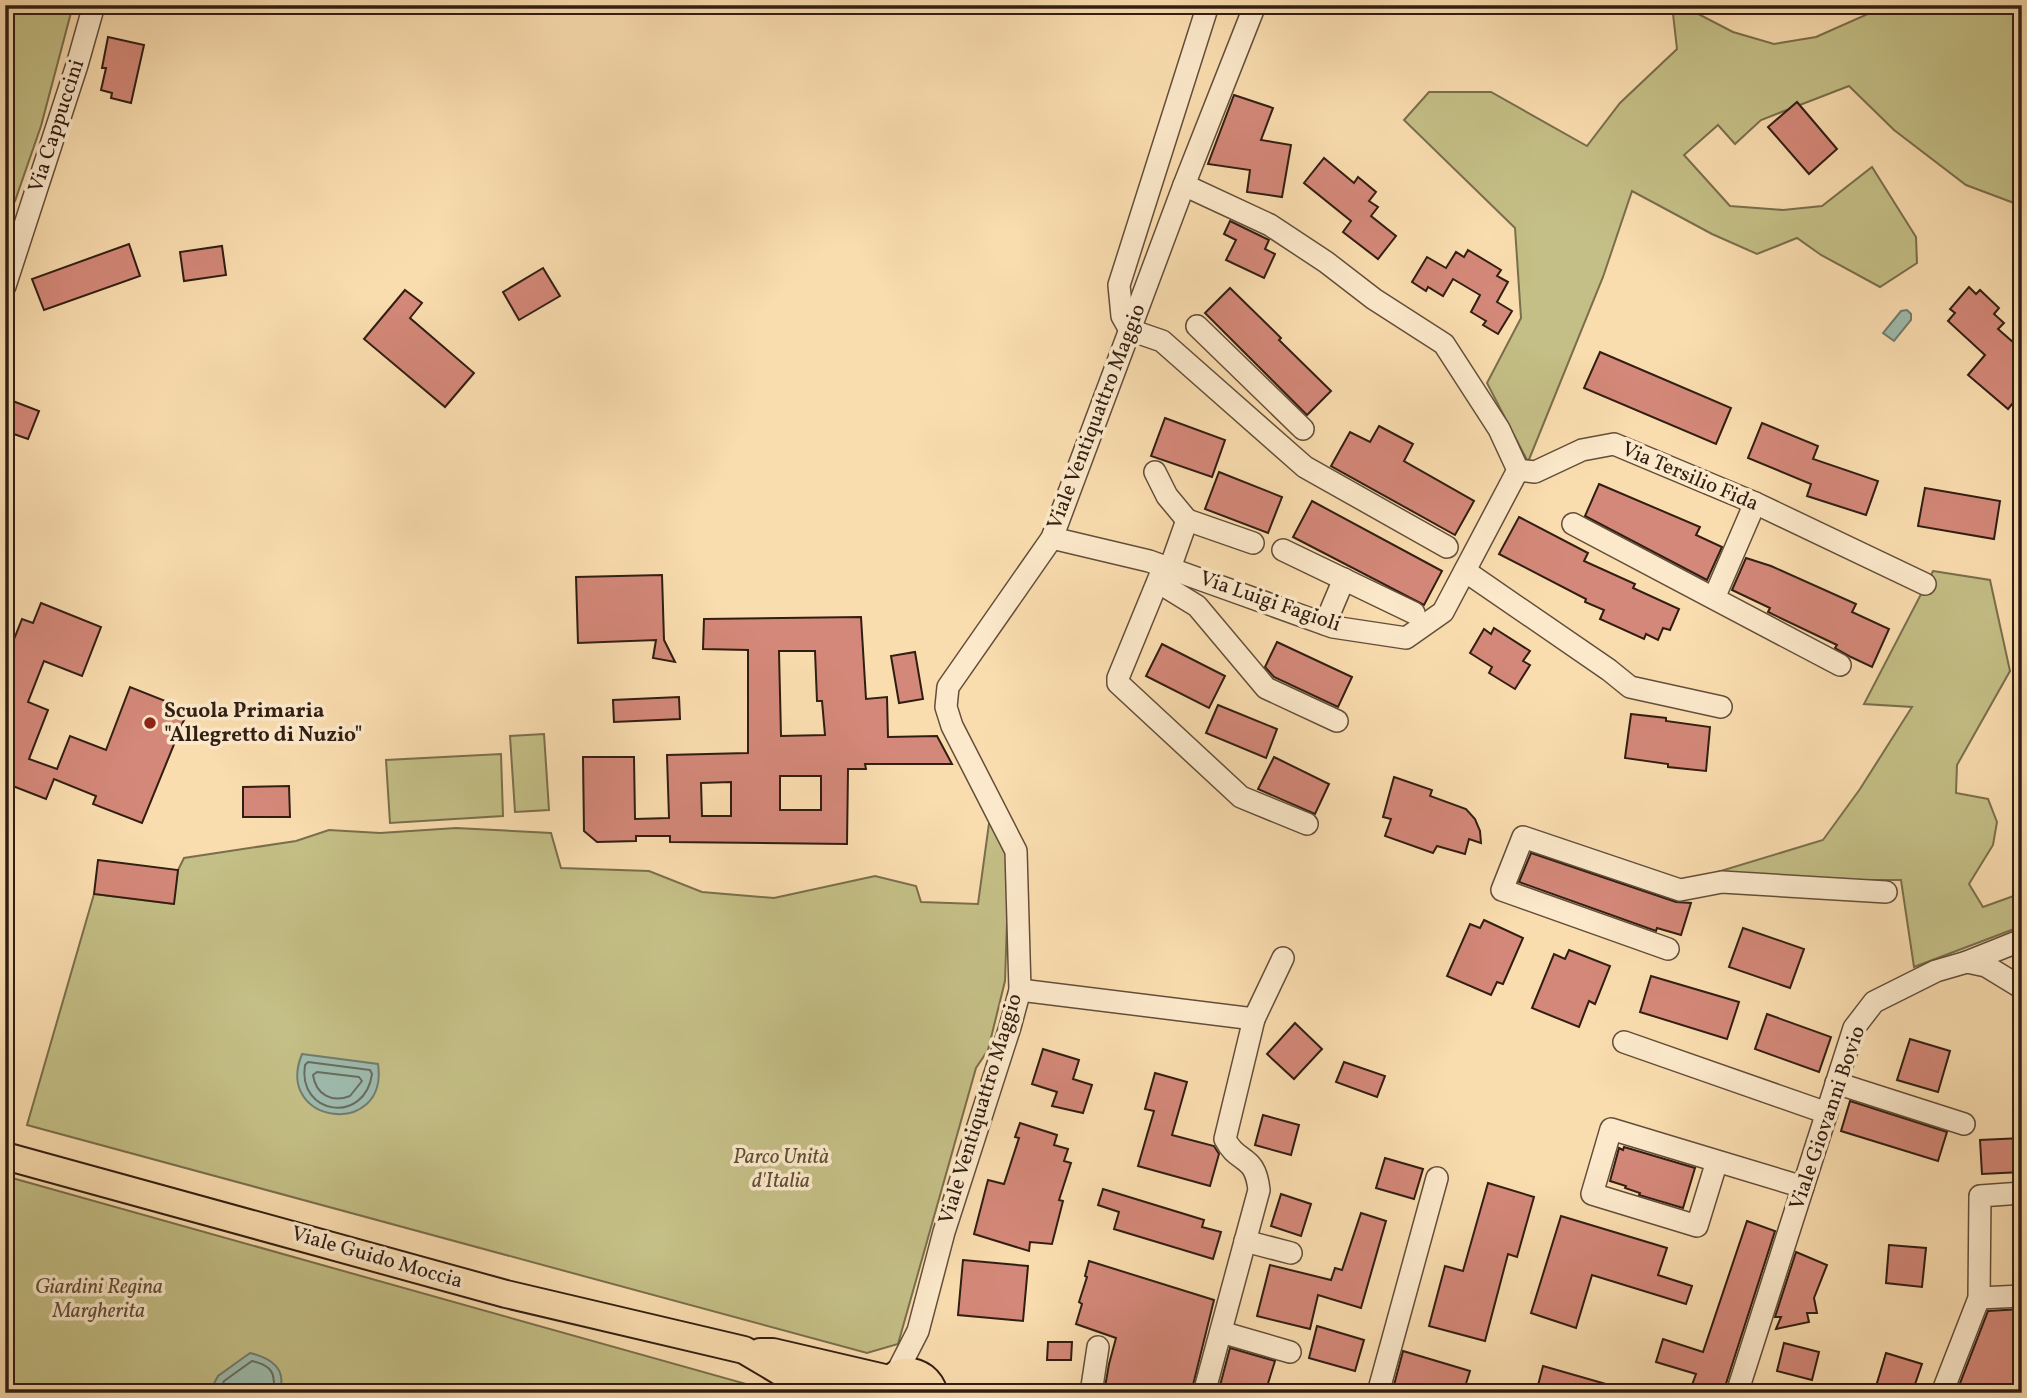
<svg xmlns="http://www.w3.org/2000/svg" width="2027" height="1398" font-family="Vollkorn,serif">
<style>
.green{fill:#c4bf86;stroke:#7a6e4c;stroke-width:2}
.water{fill:#9ebbad;stroke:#727c6f;stroke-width:2}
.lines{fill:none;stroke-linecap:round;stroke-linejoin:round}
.shore{stroke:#686c60;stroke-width:2}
.building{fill:#d48879;stroke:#311e13;stroke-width:2;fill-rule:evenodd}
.minor-casing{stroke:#634e3a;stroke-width:24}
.major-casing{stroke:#311e13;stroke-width:30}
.minor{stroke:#fce9cb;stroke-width:21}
.major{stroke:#faddaf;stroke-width:26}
.poi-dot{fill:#8f2418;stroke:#fce9cb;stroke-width:2.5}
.labels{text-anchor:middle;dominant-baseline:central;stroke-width:7;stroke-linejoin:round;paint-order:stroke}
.street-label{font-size:21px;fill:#311e13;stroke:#fce9cb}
.poi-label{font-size:21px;font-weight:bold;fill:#311e13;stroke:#fce9cb;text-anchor:start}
.park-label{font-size:21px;font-style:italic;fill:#5d4e36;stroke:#fce9cb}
</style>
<rect width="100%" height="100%" fill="#faddaf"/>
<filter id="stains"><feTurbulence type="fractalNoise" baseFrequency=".00286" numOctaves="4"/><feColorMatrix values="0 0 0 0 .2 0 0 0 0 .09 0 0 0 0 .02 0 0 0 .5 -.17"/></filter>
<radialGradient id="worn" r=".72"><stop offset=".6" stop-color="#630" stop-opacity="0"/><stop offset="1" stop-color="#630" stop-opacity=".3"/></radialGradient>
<g class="green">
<polygon points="5,5 73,5 41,126 15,201 5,196"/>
<polygon points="1672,5 1681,5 1733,32 1774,44 1816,37 1888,5 2022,5 2022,206 1966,185 1894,130 1849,86 1761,120 1735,144 1718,125 1684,155 1730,206 1783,210 1822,206 1872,167 1916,237 1917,263 1880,287 1821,255 1797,238 1757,254 1712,234 1632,191 1603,277 1528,462 1487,383 1521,318 1515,228 1404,120 1429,92 1491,92 1587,146 1620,103 1677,49"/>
<polygon points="1933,571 1990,580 2010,671 1957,765 1956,793 1988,799 1997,822 1993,845 1969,884 1983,907 2022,893 2022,926 1914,967 1901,880 1691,880 1823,840 1860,789 1912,707 1864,704"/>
<polygon points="544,734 549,810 515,812 510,736"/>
<polygon points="501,754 503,816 390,823 386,760"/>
<polygon points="990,816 1009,863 1005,981 988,1050 976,1068 898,1344 867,1353 27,1125 94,894 173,904 178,870 184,858 296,841 329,830 380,833 456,828 551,833 561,868 649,871 702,892 774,898 875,876 916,886 921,902 978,904"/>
<polygon points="5,1176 778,1393 5,1393"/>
</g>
<g class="water">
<polygon points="1907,310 1911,314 1911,320 1894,341 1883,333 1901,311"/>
<path d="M 302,1054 L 378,1064 C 389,1139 273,1125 302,1054 Z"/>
<path d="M 250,1353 C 271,1358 288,1369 279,1393 L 213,1393 L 211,1389 L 218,1376 Z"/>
</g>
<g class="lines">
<g class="shore">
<path d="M 308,1062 L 370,1070 L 372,1074 C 365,1125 297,1115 305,1065 Z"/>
<path d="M 317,1072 L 359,1077 L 362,1081 L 350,1096 C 332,1103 316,1095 313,1075 Z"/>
<path d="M 219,1393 L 224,1381 L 252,1361 C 273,1366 275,1373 274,1393"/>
</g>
</g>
<g class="building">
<polygon points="108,37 144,45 131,103 111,98 112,93 101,90 106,68 102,68"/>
<polygon points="1234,95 1273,108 1261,140 1291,145 1282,197 1247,192 1250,170 1208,164"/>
<polygon points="1797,102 1837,149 1809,174 1768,127"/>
<polygon points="1324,158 1354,183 1358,177 1376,192 1369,201 1378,207 1371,216 1396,236 1378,259 1343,232 1351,221 1304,183"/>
<polygon points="1230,221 1269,240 1265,249 1275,254 1264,278 1226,260 1236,240 1224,234"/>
<polygon points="129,244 140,276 44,310 32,279"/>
<polygon points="222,246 226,275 184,281 180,252"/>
<polygon points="1468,250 1501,270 1497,276 1508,282 1497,302 1512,311 1498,334 1483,325 1486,321 1471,312 1480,295 1453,279 1443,296 1428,287 1426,291 1412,282 1427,257 1446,268 1456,252 1464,257"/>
<polygon points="543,268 560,296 519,320 503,292"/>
<polygon points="1969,287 1976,294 1980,290 1999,308 1994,314 2004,323 1998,329 2022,350 2022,392 2008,409 1968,375 1985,355 1948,321 1955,313 1950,309"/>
<polygon points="1230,288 1281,338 1279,340 1331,391 1307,415 1205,313"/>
<polygon points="405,290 422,303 410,318 474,373 445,407 364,339"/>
<polygon points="1600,352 1731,408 1716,444 1584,388"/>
<polygon points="5,398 39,411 28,439 5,431"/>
<polygon points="1165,418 1225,440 1212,477 1151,456"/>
<polygon points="1762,423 1818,446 1813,459 1878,481 1866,515 1807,496 1811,484 1748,458"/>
<polygon points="1379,426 1413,444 1404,461 1474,501 1455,535 1331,466 1350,432 1370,442"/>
<polygon points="1219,472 1282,497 1268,533 1205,509"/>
<polygon points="1599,484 1700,527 1696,535 1722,547 1707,580 1585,516"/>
<polygon points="1925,488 2000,501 1994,539 1918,526"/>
<polygon points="1312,501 1442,571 1424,605 1293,537"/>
<polygon points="1519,517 1588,553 1584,561 1635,584 1633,588 1679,609 1670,630 1663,628 1658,640 1646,634 1644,639 1600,619 1604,610 1585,602 1586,599 1499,554"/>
<polygon points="1746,558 1771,566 1856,604 1852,612 1889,629 1872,667 1851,657 1835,648 1837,645 1768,612 1770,608 1732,590"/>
<polygon points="662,575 664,640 675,662 653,658 656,640 578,643 576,577"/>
<polygon points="41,603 101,627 82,676 44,661 28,702 48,710 29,759 57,769 70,736 106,750 130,687 188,710 142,823 93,804 96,796 54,779 46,799 5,783 5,662 22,619 33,623"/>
<path d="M 861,617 L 866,699 L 887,697 L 888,737 L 937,736 L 952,764 L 865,764 L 866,769 L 848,769 L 847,844 L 670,842 L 670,836 L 636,836 L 636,841 L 597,842 L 584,831 L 583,757 L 634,757 L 635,819 L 669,818 L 667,755 L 748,753 L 748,650 L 703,649 L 704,619 ZM 779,651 L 815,651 L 817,701 L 822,701 L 825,735 L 781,736 ZM 780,776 L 821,776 L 821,810 L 780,810 ZM 731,782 L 731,816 L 702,816 L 701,783 Z"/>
<polygon points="1494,628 1530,651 1523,661 1530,665 1515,689 1489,673 1492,667 1470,653 1484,629 1491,634"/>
<polygon points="1277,642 1352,677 1338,707 1274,677 1265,667"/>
<polygon points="1162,644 1225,676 1209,708 1146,676"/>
<polygon points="915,652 923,699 899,703 891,656"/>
<polygon points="679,697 680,719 614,722 613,700"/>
<polygon points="1218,705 1277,729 1266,758 1206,733"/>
<polygon points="1631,714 1666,718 1666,721 1710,727 1706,771 1668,767 1668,764 1625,758"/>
<polygon points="1274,757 1329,784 1315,814 1258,789"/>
<polygon points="1394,777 1432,790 1430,796 1466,809 1475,819 1480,831 1481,843 1469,839 1465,854 1437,846 1433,853 1385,836 1391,819 1383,817"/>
<polygon points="289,786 290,817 243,817 243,787"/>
<polygon points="1531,853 1676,902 1691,903 1681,935 1657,928 1656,931 1519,882"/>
<polygon points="98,860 178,870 174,904 94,894"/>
<polygon points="1484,920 1523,938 1503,984 1497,982 1491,995 1447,976 1470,924 1480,928"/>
<polygon points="1743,928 1804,949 1790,988 1729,967"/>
<polygon points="1569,950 1610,966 1595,1004 1589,1001 1579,1027 1532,1008 1554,954 1565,959"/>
<polygon points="1651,976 1739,1002 1727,1039 1640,1012"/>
<polygon points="1767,1014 1831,1037 1819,1072 1755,1049"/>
<polygon points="1295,1023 1322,1049 1294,1079 1267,1054"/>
<polygon points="1910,1039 1950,1051 1938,1092 1897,1080"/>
<polygon points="1043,1049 1079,1060 1073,1079 1092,1085 1083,1113 1052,1106 1057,1092 1032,1084"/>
<polygon points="1344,1062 1385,1076 1377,1097 1336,1082"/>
<polygon points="1155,1073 1187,1082 1172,1135 1214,1146 1219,1154 1210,1186 1138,1166 1154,1111 1145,1109"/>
<polygon points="1850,1101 1947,1132 1938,1161 1841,1131"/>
<polygon points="1263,1115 1299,1125 1291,1155 1255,1145"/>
<polygon points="1020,1123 1057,1135 1054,1145 1068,1149 1064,1161 1071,1163 1059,1200 1063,1201 1052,1244 1030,1242 1029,1251 974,1234 988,1180 1004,1184 1019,1138 1015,1137"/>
<polygon points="2022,1138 2022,1172 1982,1174 1980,1140"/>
<polygon points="1624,1147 1695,1168 1683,1208 1639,1195 1640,1193 1625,1188 1626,1186 1610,1181 1619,1148 1623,1150"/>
<polygon points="1385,1158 1423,1169 1414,1199 1376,1188"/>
<polygon points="1488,1183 1534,1197 1517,1257 1508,1254 1485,1341 1429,1326 1445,1266 1463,1271"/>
<polygon points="1103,1189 1204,1220 1202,1227 1221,1232 1213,1259 1114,1229 1119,1212 1098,1205"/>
<polygon points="1281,1194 1311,1204 1301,1236 1271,1226"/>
<polygon points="1361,1213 1386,1221 1361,1308 1318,1295 1310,1329 1257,1316 1270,1265 1331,1280 1335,1268 1342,1270"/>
<polygon points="1561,1216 1667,1248 1658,1275 1692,1286 1686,1304 1592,1275 1576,1328 1531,1313"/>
<polygon points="1747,1221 1775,1231 1723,1393 1689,1393 1696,1374 1656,1362 1663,1339 1703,1352"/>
<polygon points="1889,1245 1926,1248 1922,1287 1886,1283"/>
<polygon points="1796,1252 1827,1265 1814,1298 1817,1313 1807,1313 1809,1322 1776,1329 1781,1317 1775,1317"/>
<polygon points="963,1260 1028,1266 1023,1321 958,1315"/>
<polygon points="1089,1261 1214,1300 1191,1393 1104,1393 1109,1364 1116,1338 1076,1324 1082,1304 1079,1302 1087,1277 1085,1276"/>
<polygon points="2022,1309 2022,1393 1979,1393 1959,1386 1988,1311"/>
<polygon points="1317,1326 1364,1340 1355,1371 1309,1358"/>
<polygon points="1048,1342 1072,1342 1071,1360 1047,1360"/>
<polygon points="1784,1343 1819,1352 1812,1380 1777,1371"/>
<polygon points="1230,1348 1275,1361 1265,1393 1218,1393"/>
<polygon points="1403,1351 1470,1371 1463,1393 1416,1393 1394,1385"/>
<polygon points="1886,1353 1922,1364 1912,1393 1874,1393"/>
<polygon points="1543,1366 1620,1388 1620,1393 1536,1393"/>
</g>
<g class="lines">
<defs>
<g id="minor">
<polyline points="1208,5 1119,285 1122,316 1130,330 1162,341 1305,467 1447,547"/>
<polyline points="1184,185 1270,225 1326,262 1374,299 1444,344 1499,429 1518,470"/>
<polyline points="5,286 77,65 94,5"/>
<polyline points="1197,326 1303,429"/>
<polyline points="1518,470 1535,472 1582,450 1614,444 1755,503 1925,584"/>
<polyline points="1155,472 1167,496 1187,520"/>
<polyline points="1573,524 1840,665"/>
<polyline points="1052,538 1149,561 1333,627 1406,638 1443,612 1518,470"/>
<polyline points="1283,550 1414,613"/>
<polyline points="1164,566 1118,678 1118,683 1241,797 1307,824"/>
<polyline points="1170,568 1187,520 1253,543"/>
<polyline points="1465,571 1609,670 1630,687 1721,707"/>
<polyline points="1158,582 1197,606 1266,688 1337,721"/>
<polyline points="1714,598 1755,503"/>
<polyline points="1325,624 1344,579"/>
<polyline points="1668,949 1502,890 1523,837 1680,890 1722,882 1886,892"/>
<polyline points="1967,962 2022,940"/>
<polyline points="1020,990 1254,1019"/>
<polyline points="1624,1042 1827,1113"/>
<polyline points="1836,1083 1964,1124"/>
<path d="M 1717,1161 L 1697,1226 L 1592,1194 L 1611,1129 C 1675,1148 1739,1168 1803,1187"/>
<polyline points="1245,1241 1291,1253"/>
<polyline points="1979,1298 2022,1296"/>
<polyline points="1221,1332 1290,1352"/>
<polyline points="896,1374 918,1331 944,1232 1010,1027 1020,990 1016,851 952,726 946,707 948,687 1052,538 1184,185 1255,5"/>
<polyline points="1091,1393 1098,1347"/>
<path d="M 1204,1393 L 1259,1190 C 1255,1153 1238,1165 1225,1139 L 1254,1019 L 1283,958"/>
<polyline points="1378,1393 1437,1178"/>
<polyline points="1737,1393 1854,1028 1874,1002 1936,971 1967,962 1986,966 2022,988"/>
<polyline points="1942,1393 1979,1298 1980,1196 2022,1193"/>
</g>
<g id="major">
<polyline points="5,1156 506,1294 744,1350 781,1372 854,1393"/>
<polyline points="760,1352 773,1352 889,1379"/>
<path d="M 883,1393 C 890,1364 926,1365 934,1393"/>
</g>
</defs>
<use href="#minor" class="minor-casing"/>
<use href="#major" class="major-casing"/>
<use href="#minor" class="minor"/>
<use href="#major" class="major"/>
</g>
<circle class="poi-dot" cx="150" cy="723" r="7"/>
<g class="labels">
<g class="street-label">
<text transform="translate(57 126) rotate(-72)">Via Cappuccini</text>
<text transform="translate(1097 417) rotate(-69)">Viale Ventiquattro Maggio</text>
<text transform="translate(1690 477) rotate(23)">Via Tersilio Fida</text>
<text transform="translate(1270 602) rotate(19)">Via Luigi Fagioli</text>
<text transform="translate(981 1109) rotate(-73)">Viale Ventiquattro Maggio</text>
<text transform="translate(1828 1118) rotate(-71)">Viale Giovanni Bovio</text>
<text transform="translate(377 1258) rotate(16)">Viale Guido Moccia</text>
</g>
<g class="poi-label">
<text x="164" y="711">Scuola Primaria<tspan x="164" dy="24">"Allegretto di Nuzio"</tspan></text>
</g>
<g class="park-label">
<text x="781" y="1157">Parco Unità<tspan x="781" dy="24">d'Italia</tspan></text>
<text x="99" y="1287">Giardini Regina<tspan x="99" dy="24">Margherita</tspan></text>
</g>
</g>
<rect width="2027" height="1398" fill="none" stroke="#faddaf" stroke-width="28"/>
<rect x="7" y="7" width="2013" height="1384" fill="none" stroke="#311e13" stroke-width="3.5"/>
<rect x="14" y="14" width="1999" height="1370" fill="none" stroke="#311e13" stroke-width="2"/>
<rect width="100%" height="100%" filter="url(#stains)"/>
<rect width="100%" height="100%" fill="url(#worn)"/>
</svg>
